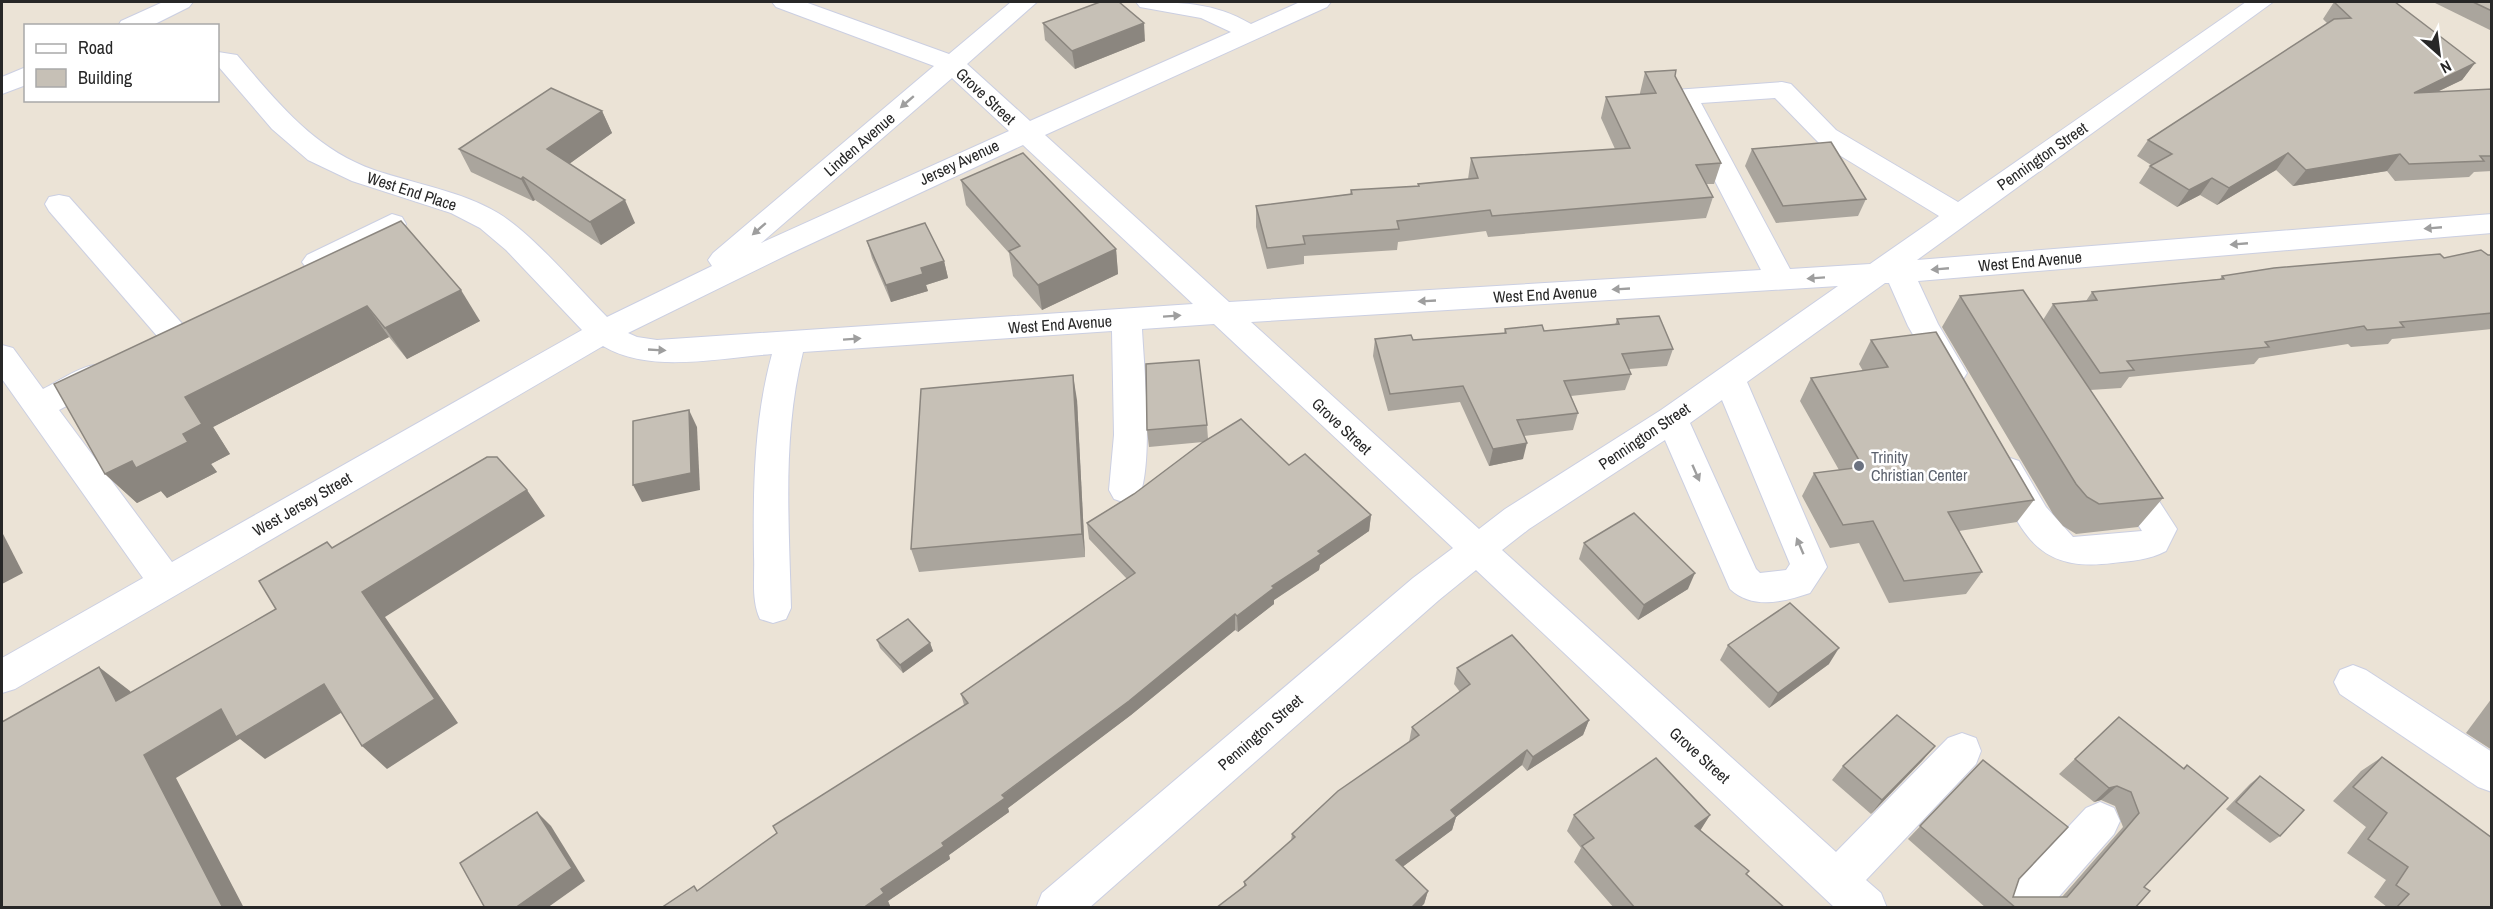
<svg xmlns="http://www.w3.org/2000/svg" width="2493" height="909" font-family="'Archivo Narrow',sans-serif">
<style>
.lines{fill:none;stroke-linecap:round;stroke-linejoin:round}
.minor-casing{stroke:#cbcfe2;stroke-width:2}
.minor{fill:#fff;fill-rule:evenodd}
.wall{fill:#aaa59d}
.shaded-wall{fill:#8b867f}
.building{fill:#c6c0b6;stroke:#8b867f;stroke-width:1.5}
.oneway{fill:#9e9e9e}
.worship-dot{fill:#6b7280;stroke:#fff;stroke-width:2}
.labels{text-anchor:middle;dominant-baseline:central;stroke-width:5;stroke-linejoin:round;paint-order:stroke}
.street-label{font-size:16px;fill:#272727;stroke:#fff}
.worship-label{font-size:16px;fill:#5b616d;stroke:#fff;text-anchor:start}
</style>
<rect width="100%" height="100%" fill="#ebe3d6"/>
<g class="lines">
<defs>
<g id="minor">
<polygon points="163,2 193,2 189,7 151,26 118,26 121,21"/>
<path d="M 772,2 L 805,2 L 949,54 L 1011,2 L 1037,2 L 967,64 L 1030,121 L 1231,32 L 1201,18 L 1140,7 L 1136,2 C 1178,2 1214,2 1251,24 L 1300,2 L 1331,2 L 1327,7 L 1045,135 L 1229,302 L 1761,270 L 1671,96 L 1675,90 L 1782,82 L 1791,84 L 1836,130 L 1958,202 L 2246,2 L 2273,2 L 1917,260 L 2492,214 L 2492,233 L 1918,281 L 1938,324 L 1967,373 L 1962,381 L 1951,385 L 1940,381 L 1908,326 L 1889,283 L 1885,283 L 1747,382 L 1827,567 L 1810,593 C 1783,602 1753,610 1730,589 L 1665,440 L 1529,529 L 1502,550 L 1836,852 L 1948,738 L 1962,733 L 1976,738 L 1981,751 L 1976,764 L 1866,880 L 1881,893 L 1887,908 L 1835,908 L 1476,570 L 1439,600 L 1089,908 L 1036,908 L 1042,893 L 1413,578 L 1453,548 L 1214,324 L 1142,329 C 1144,367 1154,469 1138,499 L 1126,503 L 1114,499 L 1109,490 L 1114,435 L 1112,331 L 803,352 C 782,436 789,522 791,608 L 786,619 L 773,623 L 760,619 C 751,600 755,576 754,556 C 753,488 754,420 772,354 C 719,358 649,374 603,346 L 15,689 L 2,693 L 2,658 L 143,578 L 2,379 L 2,345 L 13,348 L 43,389 C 64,379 88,359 111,366 L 116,374 L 111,382 L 59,410 L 172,562 L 582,330 L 506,250 L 480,228 L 451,213 L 352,181 L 308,160 L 272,129 L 218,66 L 218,52 L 237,55 C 277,102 314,149 374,170 C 415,184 461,191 498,213 C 533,234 577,287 607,317 L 712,266 L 708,260 L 713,253 L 934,66 L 776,7 ZM 952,78 L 1009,131 L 761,243 ZM 1775,98 L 1818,142 L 1939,216 L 1870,264 L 1790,269 L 1701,103 ZM 1023,145 L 1193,304 L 657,340 L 637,337 L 628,333 L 791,253 ZM 1838,286 L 1661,410 L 1505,509 L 1479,529 L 1251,322 ZM 1722,400 L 1790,564 L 1786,570 L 1760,573 L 1756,569 L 1690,423 Z"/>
<polygon points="26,67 26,85 2,94 2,77"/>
<polygon points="59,195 69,197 186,328 190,336 186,344 175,347 164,344 49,211 45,204 49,197"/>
<polygon points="392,214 402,217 406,224 402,231 327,269 317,272 307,269 302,262 307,255"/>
<path d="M 2007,457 L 2019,461 L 2046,507 L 2073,537 L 2142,531 L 2108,476 L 2113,467 L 2125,463 L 2137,467 L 2177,529 L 2166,551 C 2149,560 2131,561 2113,563 C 2033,573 2023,531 1990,470 L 1995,461 Z"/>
<polygon points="2353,665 2366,670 2492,752 2492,792 2478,787 2340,694 2334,682 2340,670"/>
<polygon points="2100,802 2114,808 2120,821 2114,834 2049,908 2000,908 2006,893 2086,808"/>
</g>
</defs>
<use href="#minor" class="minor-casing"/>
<use href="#minor" class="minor"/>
</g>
<g class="wall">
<polygon points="2334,2 2475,63 2462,80 2437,92 2492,89 2492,171 2474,172 2469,177 2395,181 2387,171 2293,186 2276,170 2217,205 2200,195 2177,207 2139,183 2150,166 2151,165 2137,156 2148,140 2328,24 2323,19"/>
<polygon points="2433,2 2492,2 2492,31"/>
<polygon points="1043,23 1145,41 1075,69 1045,40"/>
<polygon points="1645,72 1675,76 1721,163 1714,184 1707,184 1713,197 1706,218 1488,237 1486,231 1398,242 1397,250 1304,256 1304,264 1267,269 1256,227 1256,206 1350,194 1351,190 1418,186 1418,184 1468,179 1471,158 1615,149 1601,118 1606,97 1640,94 1640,93"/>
<polygon points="602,111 612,133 569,164 635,223 601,245 535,200 533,201 471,172 459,149"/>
<polygon points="1752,149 1866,199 1858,216 1776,223 1745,166"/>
<polygon points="961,180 1116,249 1118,274 1042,310 1013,276 1009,253 966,205"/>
<polygon points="401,221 480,321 407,359 389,337 213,427 230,454 211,464 217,472 167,498 161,491 137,503 105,474"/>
<polygon points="867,241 944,261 948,278 926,285 928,291 891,302 872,258"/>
<polygon points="2492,255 2492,329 2392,339 2388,344 2351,347 2348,344 2259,358 2254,364 2129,377 2121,388 2090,390 2163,498 2138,527 2076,534 2063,526 2053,514 1942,327 1960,296 2043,320 2053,304 2086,301 2092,292 2220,279 2222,276 2444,258"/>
<polygon points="1617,319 1673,349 1667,366 1629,369 1631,374 1625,390 1571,396 1578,413 1573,430 1524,436 1523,459 1489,466 1460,402 1388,411 1373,356 1375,339 1413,340 1504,333 1505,329 1544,331 1615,325"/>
<polygon points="1871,340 2034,500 2017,522 1959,531 1982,572 1966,594 1889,603 1859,543 1830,548 1802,496 1814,473 1839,470 1800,401 1811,378 1863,371 1859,364"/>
<polygon points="1077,400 1085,557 919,572 911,549"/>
<polygon points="1207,425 1208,439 1289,465 1371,515 1369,531 1320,565 1319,570 1274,600 1274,604 1238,632 1235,630 1131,715 1008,808 1009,812 949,855 950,859 888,901 890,906 698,890 964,705 961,694 1127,579 1089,539 1087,523 1134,494 1203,442 1149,447 1147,430"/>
<polygon points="1584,543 1688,589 1638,620 1579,559"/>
<polygon points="877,640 930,643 933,651 903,673 880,648"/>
<polygon points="1728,645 1829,664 1769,708 1720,660"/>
<polygon points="1457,668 1589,720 1583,735 1527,771 1522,765 1456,817 1452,830 1402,867 1428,891 1424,904 1244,887 1244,882 1291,841 1292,834 1409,742 1412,727 1460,692 1454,684"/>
<polygon points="2492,698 2492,750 2466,733"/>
<polygon points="2119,717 2183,768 2187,765 2144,887 2135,908 1986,908 1908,839 1983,760 2019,879 2013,897 2062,897 2123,827 2115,806 2101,800 2094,802 2059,774"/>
<polygon points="1935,746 1922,761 1871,814 1832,780 1843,766"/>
<polygon points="2382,757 2492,908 2386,908 2387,907 2374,897 2386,880 2347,853 2366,827 2333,801 2361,771"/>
<polygon points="2260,776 2280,836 2270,843 2226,809 2250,784"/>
<polygon points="1574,815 1710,815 1700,830 1747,874 1785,908 1614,908 1574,862 1581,848 1567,831"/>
</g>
<g class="shaded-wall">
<polygon points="1144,23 1145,41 1075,69 1072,51"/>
<polygon points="2475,63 2462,80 2401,109 2414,93"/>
<polygon points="602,111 612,133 558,172 547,149"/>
<polygon points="2288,153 2276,170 2217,205 2229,188"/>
<polygon points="2400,154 2387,171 2293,186 2306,170"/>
<polygon points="523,177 535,200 533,201 521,179"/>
<polygon points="2212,178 2200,195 2177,207 2189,190"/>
<polygon points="625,200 635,223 601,245 590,222"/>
<polygon points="1116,249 1118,274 1042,310 1038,285"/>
<polygon points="944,261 948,278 926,285 928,291 891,302 886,285 921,268"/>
<polygon points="461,290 480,321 407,359 385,328"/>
<polygon points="367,306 389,337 213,427 230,454 211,464 217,472 167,498 161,491 137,503 105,474 183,434 185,397"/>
<polygon points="1073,375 1077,400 1085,557 1082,534"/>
<polygon points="689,410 697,427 700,490 642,502 633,485"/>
<polygon points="1527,443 1523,459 1489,466 1493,449"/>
<polygon points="527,490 545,516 385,617 458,723 387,769 362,746 362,592"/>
<polygon points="1371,515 1369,531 1320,565 1319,570 1274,600 1274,604 1238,632 1237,616 1272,586 1318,551"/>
<polygon points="2,532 23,573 2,584"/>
<polygon points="1695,573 1688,589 1638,620 1644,605"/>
<polygon points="1235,614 1235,630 1131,715 1008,808 1009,812 949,855 950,859 888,901 890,906 888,908 863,908 881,889 942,843"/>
<polygon points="930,643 933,651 903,673 900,665"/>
<polygon points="1839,648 1829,664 1769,708 1778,693"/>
<polygon points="99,667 130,691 148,724 116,701"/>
<polygon points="324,684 349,708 265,759 240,739 176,778 244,908 223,908 144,755 221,709"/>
<polygon points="1589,720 1583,735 1527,771 1533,757"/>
<polygon points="1935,746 1922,761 1871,814 1882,800"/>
<polygon points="1527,750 1522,765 1456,817 1452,830 1393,874 1396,860 1451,810"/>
<polygon points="2117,786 2101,800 2094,802 2109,788"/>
<polygon points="537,812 551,826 585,881 547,908 515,908"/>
<polygon points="1710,815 1700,831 1695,826"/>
<polygon points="1428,891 1424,904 1420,908 1411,908"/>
</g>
<g class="building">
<polygon points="1100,2 1119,2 1144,23 1072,51 1043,23"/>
<polygon points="2334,2 2395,2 2475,63 2414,93 2492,89 2492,156 2480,156 2484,161 2409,164 2400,154 2306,170 2288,153 2229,188 2212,178 2189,190 2150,166 2172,154 2148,140 2334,19 2351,18"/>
<polygon points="2473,2 2492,2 2492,11"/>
<polygon points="1676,70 1675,76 1721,163 1696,165 1713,197 1492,216 1490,210 1397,221 1399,229 1303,236 1305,244 1267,248 1256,206 1352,194 1351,190 1419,186 1418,184 1478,178 1471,158 1630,148 1606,97 1656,93 1645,72"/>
<polygon points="551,88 602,111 547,149 625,200 590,222 523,177 521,179 459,149"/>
<polygon points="1831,142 1866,199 1783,206 1752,149"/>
<polygon points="1023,153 1116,249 1038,285 1009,251 1020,246 961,180"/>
<polygon points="401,221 461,290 385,328 367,306 185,397 202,424 183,434 188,442 136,468 132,461 105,474 54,384"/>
<polygon points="925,223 944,261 921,268 923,274 886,285 867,241"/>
<polygon points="2481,250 2488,255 2492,255 2492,313 2400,322 2404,327 2367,330 2364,326 2265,342 2269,347 2127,361 2134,370 2100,373 2053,304 2097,300 2092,292 2224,279 2222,276 2274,268 2440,254 2444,258"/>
<polygon points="2023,290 2163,498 2099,504 2087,497 2076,484 1960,296"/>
<polygon points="1659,316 1673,349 1622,354 1631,374 1564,381 1578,413 1517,420 1527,443 1493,449 1463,386 1390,394 1375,339 1411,335 1413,340 1506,333 1505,329 1542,325 1544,331 1619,324 1617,319"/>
<polygon points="1936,332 2034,500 1948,512 1982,572 1904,581 1873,521 1843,525 1814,473 1863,467 1811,378 1888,367 1871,340"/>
<polygon points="1199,360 1207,425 1147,430 1146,364"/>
<polygon points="1073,375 1082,534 911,549 921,389"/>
<polygon points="689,410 691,473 633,485 633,421"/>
<polygon points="1241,419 1289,465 1305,454 1371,515 1318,551 1321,554 1272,586 1274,588 1237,616 1235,614 1129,701 1002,795 1005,798 942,843 944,846 881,889 884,893 863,908 661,908 694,886 697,891 777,833 773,826 968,703 961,694 1135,573 1087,523 1134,494 1203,442"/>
<polygon points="487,457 497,457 527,490 362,592 435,699 362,746 324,684 236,737 221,709 144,755 223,908 2,908 2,722 99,667 116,701 276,609 259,581 327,542 332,548"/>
<polygon points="1634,513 1695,573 1644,605 1584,543"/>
<polygon points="1790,603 1839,648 1778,693 1728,645"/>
<polygon points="908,619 930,643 900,665 877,640"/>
<polygon points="1512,635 1589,720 1533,757 1527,750 1451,810 1456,816 1396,860 1428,891 1411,908 1216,908 1246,885 1244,882 1295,837 1292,834 1338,791 1419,735 1412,727 1470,684 1457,668"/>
<polygon points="1897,715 1935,746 1882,800 1843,766"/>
<polygon points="2119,717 2184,769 2187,765 2228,798 2144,887 2150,891 2135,908 2016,908 1920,826 1983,760 2068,827 2019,879 2013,897 2067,897 2139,813 2131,792 2117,786 2109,788 2075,759"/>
<polygon points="2382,757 2492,838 2492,908 2396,908 2409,894 2396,885 2408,867 2368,839 2387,813 2353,787"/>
<polygon points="1656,758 1710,815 1695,826 1749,871 1746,874 1785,908 1635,908 1582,846 1594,838 1574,815"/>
<polygon points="2260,776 2304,810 2280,836 2236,802"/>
<polygon points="537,812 572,868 515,908 485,908 460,863"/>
</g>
<defs><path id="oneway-solid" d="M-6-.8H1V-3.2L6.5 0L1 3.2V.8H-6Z" transform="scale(1.5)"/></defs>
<g class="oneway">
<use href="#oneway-solid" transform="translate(907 102) rotate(139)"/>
<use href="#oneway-solid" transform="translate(2433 228) rotate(175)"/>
<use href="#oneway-solid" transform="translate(759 229) rotate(139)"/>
<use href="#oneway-solid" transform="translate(2239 244) rotate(175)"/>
<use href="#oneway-solid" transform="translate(1940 269) rotate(175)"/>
<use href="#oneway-solid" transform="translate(1816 278) rotate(176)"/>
<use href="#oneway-solid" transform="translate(1621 289) rotate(177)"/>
<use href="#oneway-solid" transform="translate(1427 301) rotate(177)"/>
<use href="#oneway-solid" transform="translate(1172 316) rotate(-4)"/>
<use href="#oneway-solid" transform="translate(852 339) rotate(-4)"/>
<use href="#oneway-solid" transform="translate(657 350) rotate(3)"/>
<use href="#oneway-solid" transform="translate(1696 473) rotate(66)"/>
<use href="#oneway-solid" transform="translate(1800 546) rotate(-113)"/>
</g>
<circle class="worship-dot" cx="1859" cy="466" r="6"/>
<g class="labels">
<g class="street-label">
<text transform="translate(986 96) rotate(43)">Grove Street</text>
<text transform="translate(859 144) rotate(-41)">Linden Avenue</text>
<text transform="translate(2042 156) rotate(-35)">Pennington Street</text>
<text transform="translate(959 162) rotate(-25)">Jersey Avenue</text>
<text transform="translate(412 191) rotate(18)">West End Place</text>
<text transform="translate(2030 261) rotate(-5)">West End Avenue</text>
<text transform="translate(1545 294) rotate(-3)">West End Avenue</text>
<text transform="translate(1060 324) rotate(-4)">West End Avenue</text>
<text transform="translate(1342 426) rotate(43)">Grove Street</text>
<text transform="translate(1644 436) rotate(-34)">Pennington Street</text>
<text transform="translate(302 504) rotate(-30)">West Jersey Street</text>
<text transform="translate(1260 732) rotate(-41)">Pennington Street</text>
<text transform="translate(1700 755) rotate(42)">Grove Street</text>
</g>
<g class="worship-label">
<text x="1871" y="457">Trinity<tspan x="1871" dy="18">Christian Center</tspan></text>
</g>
</g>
<rect width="2493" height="909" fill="none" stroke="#272727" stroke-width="6"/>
<rect x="24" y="24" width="195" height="78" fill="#ffffff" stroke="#a9a9a9" stroke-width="1.5"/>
<rect x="36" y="44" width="30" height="9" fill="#ffffff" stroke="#a9a9a9" stroke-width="1.5"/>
<text x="78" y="54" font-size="18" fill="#272727">Road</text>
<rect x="36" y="69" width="30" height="18" fill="#c6c0b6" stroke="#a9a9a9" stroke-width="1.5"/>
<text x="78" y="84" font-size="18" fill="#272727">Building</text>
<g transform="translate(2439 54) rotate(152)" stroke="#ffffff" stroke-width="4.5" paint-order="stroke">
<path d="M0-4.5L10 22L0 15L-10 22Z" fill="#272727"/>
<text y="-9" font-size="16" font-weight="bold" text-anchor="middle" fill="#272727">N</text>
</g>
</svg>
